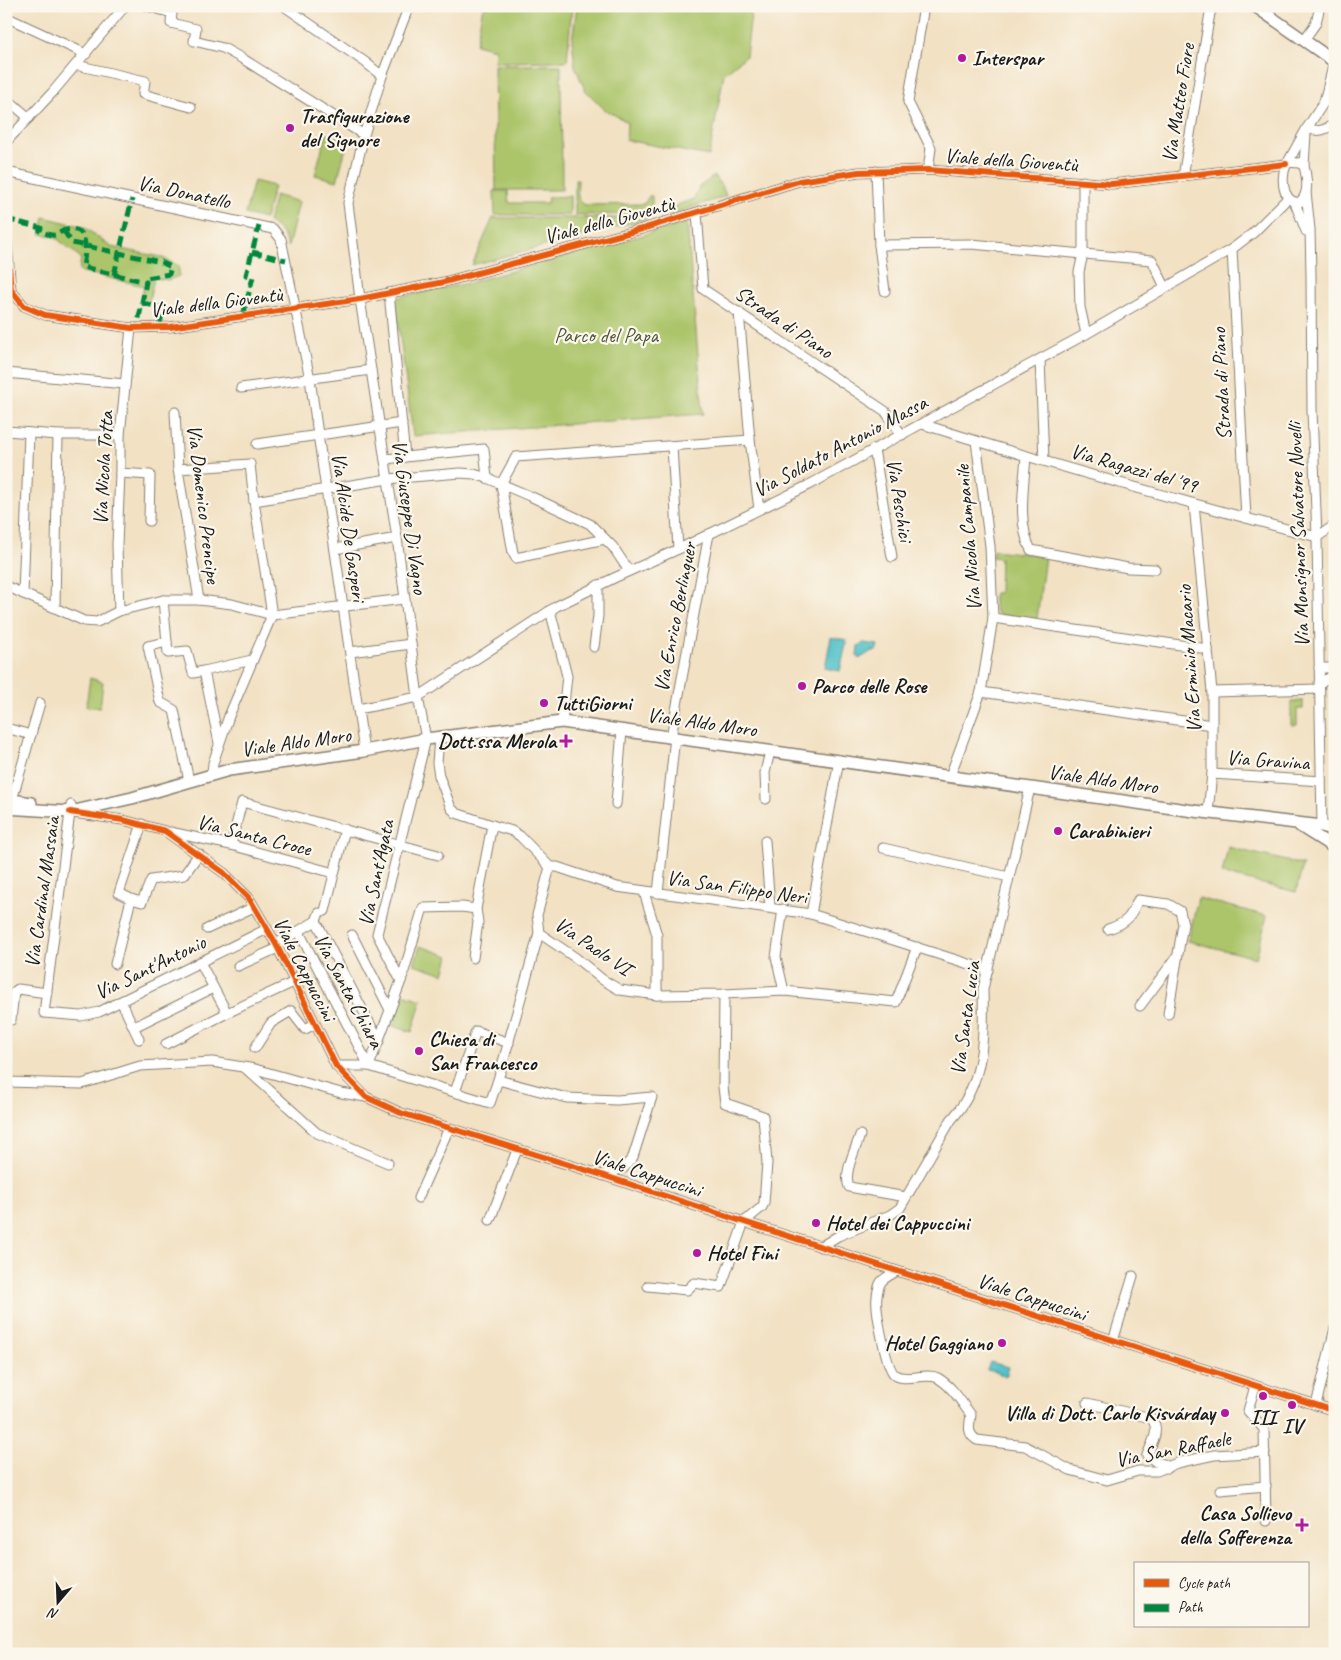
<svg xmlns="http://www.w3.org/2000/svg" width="1341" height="1660" font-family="Caveat,sans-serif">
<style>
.green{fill:#acc56b;stroke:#647044}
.water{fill:#53c1c8;stroke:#386e72}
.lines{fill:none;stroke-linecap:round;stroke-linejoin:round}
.minor-casing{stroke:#877e70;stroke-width:11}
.secondary-casing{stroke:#877e70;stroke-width:14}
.minor{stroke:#fff;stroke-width:9}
.secondary{stroke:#fff;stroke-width:11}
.quiet{stroke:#00873e;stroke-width:5;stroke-dasharray:10 5;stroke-linecap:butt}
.cycleway-casing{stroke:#fbf7ec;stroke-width:9}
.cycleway{stroke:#e8590c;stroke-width:6}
.poi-dot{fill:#b5179e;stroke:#fbf7ec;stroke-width:2}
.labels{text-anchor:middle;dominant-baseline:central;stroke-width:4.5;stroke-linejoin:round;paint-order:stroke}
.poi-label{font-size:21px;font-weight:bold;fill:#1c1c1c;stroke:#fbf7ec;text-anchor:start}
.street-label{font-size:21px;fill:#1c1c1c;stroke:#fbf7ec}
.park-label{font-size:21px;fill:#4e5738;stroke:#fbf7ec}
</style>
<rect width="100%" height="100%" fill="#fbf7ec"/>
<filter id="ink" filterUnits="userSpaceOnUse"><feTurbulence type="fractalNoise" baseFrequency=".02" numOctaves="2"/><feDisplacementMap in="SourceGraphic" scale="10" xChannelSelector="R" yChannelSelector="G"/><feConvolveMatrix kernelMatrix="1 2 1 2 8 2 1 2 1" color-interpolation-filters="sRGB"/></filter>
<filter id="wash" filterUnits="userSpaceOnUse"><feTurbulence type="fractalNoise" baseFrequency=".0096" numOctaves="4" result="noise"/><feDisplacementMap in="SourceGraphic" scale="20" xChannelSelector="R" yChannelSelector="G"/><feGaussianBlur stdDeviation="1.12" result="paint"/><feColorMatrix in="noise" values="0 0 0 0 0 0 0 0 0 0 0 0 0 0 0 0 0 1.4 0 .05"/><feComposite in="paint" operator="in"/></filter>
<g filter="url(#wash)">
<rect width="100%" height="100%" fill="#f2e1c3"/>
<g class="green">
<polygon points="483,6 572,6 567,61 494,62 495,49 476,44"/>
<polygon points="577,6 752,6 746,56 724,74 709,156 626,140 627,122 604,109 585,90 575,66 572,40"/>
<polygon points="494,65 561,65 562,190 496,190"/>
<polygon points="326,134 348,140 337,181 315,175"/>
<polygon points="714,176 723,188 726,196 669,215 668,211 677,205 694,199 699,187"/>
<path d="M 575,180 L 578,180 C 578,190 575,201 586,205 L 641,204 L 645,203 L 649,196 L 652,196 L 652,214 L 575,215 Z"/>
<polygon points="254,181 274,186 265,219 245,214"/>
<polygon points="494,191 508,191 509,203 547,203 548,197 570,196 570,215 495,215"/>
<path d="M 275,195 L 299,202 L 288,247 C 284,234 279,228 268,222 Z"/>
<polygon points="44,217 84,227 111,247 161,257 179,266 179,276 168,280 154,278 149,302 141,301 144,286 79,271 81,258 55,237 41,234"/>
<polygon points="493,218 650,218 472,265"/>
<polygon points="687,223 703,414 413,436 395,298 464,284"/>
<path d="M 993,550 L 1045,556 L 1037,619 C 1028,618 1003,618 997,613 C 993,609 994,599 994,593 L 999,593 L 1000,558 L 992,557 Z"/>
<polygon points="90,678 103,682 100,708 86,706"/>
<polygon points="1291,701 1303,701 1303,709 1297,709 1297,725 1291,725"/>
<polygon points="1228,847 1303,865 1296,892 1222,874"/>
<polygon points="1198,898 1267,916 1256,958 1188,941"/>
<polygon points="420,946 449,956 444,974 414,964"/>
<polygon points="403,994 422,1000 412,1032 393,1026"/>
</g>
<g class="water">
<polygon points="831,637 847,640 840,671 825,668"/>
<polygon points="864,643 878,645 876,651 872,651 859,659 857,655 858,646"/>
<polygon points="990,1362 1009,1367 1006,1377 996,1372 987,1370"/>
</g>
</g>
<g filter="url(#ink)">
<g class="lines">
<defs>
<g id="minor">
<polyline points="147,6 172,13 171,23 196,29 194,41 223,48 243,59 364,135"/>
<polyline points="284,6 365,62 382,76"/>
<polyline points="924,6 908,102 931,148 928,170"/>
<polyline points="6,17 86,54"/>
<polyline points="1304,40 1316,23 1320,6"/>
<polyline points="76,65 145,81 143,94 191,107"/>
<polyline points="6,98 29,118"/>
<polyline points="1324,102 1335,95"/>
<path d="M 1307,128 C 1319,133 1324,130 1335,124"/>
<polyline points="6,142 52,93 125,6"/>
<polyline points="1288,162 1307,128 1324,102 1334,62"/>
<path d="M 1288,162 L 1299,163 L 1304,166 C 1307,178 1310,197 1298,203 C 1281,201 1280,173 1288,162 Z"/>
<polyline points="1304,166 1306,133"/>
<polyline points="876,171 879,245 885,291"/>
<polyline points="6,172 259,226 273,229 281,239 310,379 364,751"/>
<polyline points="1183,177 1210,13 1214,6"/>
<polyline points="1083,181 1083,254 1079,272 1080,307 1086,334"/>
<polyline points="1306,192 1310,229 1311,275 1312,410 1317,537 1322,826"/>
<polyline points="1295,203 1306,231"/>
<polyline points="697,213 703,289 885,411 902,435"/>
<polyline points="6,231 11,290 24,306 45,315 131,328 170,327 360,299 444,282 642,229 799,181 859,172 928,170 1112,184 1286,164"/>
<polyline points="879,245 971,244 1152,260 1165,287"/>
<polyline points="1232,249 1246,518"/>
<polyline points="389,293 405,457"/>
<polyline points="739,312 750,440 759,509"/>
<polyline points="1040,359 1044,461"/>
<polyline points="6,373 125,384"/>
<polyline points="241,388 371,370"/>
<polyline points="175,412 178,469 199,600"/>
<path d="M 922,424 C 1052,465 1185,502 1317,537 L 1335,525"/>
<polyline points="6,431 58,435 120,435"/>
<polyline points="257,444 402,423"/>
<polyline points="672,446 678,549"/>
<polyline points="874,449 892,557"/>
<path d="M 1026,456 C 1024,486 1017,523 1031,550 L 1128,568 L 1155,569"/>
<polyline points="385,459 484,449 487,478"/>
<polyline points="178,469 250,464 254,501 272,615"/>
<polyline points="120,473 150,475 149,521"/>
<polyline points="254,501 388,479 460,473 474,474 487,478 532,497 590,524 613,547 629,571"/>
<polyline points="1194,504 1212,692 1212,774 1208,812"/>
<polyline points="605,539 516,558 513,553 501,484 516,457 750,440"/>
<polyline points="335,549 397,538"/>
<polyline points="6,586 84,621 97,622 119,611 163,600 199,600 232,604 272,615 404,599"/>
<polyline points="23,594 29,433"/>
<polyline points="163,600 167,642 148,646 160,702 174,710 189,781"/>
<polyline points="55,608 58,435"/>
<polyline points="550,610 567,676 562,722"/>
<polyline points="119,611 117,545 120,473 120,435 131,328"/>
<polyline points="993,618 1208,649"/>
<polyline points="167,642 168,653 187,651 193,673 204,671"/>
<polyline points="594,647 598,616 598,585"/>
<polyline points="350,652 411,644"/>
<polyline points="1319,668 1335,668"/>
<polyline points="1319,683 1335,675"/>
<polyline points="981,692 1212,725"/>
<polyline points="1212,692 1319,689"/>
<polyline points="358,709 418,697 557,606 614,578 683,547 809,485 1086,334 1232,249 1253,233 1288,198"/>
<polyline points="6,728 31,735"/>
<polyline points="671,737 709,534"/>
<polyline points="439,738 437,763 439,776 451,808 456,813 492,825 476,909 478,922 473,958"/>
<polyline points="219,743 204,671 252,660"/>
<polyline points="212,774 213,763 229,716 272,615"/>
<polyline points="1212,774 1321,781"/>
<polyline points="950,776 981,692 993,618 990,546 976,441"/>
<polyline points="766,799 765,773 770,751"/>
<polyline points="9,804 12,800 40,703"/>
<polyline points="616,804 622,730"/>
<polyline points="71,805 44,1013 81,1016 99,1012 267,929"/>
<polyline points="73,813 123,820 165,831 224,873 249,898 276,944 336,1066 366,1097 401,1113 602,1175 744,1222 1335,1411"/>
<polyline points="492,825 512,831 520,836 550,867 557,867 617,887 811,914 988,970"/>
<polyline points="170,832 231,845 334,873"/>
<polyline points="765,841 770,907"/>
<polyline points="231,845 242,802 438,855"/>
<polyline points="883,848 1009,877"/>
<polyline points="550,867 537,915 539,933 576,958 603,980 620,990 657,995 724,994 784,991 896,1002 917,947"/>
<polyline points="644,892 657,935 657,995"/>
<polyline points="658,893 675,737"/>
<polyline points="131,899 119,893 142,824"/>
<polyline points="783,909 776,957 784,991"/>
<polyline points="325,911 345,829"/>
<polyline points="811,914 839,760"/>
<polyline points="316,921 379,1041"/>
<polyline points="207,929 254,907"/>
<path d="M 1108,929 C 1127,923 1130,918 1138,900 L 1168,904 L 1180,911 L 1183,924 L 1168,1014"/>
<polyline points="299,932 369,1066 490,1103 498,1080 567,1098 617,1100 652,1097 633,1157 624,1168 602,1175"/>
<polyline points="352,935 390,1010"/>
<polyline points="276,944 316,921 319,913"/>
<polyline points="200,962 227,1013"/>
<polyline points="115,964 131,899 142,902 151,880 184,875 199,854"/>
<polyline points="238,966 278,948"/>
<polyline points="401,981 377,934 426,739 418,697 397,538 360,299 348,203 364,135 382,76 409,6"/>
<polyline points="121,1001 139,1039"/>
<polyline points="1140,1006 1176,958"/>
<polyline points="6,1020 11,1020 14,992 18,989 47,993"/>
<polyline points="134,1027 213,988"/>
<polyline points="166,1044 227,1013 294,982"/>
<polyline points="255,1048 271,1023 291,1011 305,1029 315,1024"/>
<polyline points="336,1066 369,1066 401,981 423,908 462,907 476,909"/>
<polyline points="245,1068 317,1133 388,1163"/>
<polyline points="498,1080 539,933"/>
<polyline points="6,1082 82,1084 140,1066 212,1062 255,1069 341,1093 366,1097"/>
<polyline points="455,1092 476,1031 509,1043"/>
<path d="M 860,1135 C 856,1149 843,1172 849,1187 L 906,1197"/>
<polyline points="418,1198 449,1128"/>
<polyline points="490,1220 517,1150"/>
<path d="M 820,1247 L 838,1236 L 890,1215 L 900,1208 L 951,1120 C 985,1083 984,1037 983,989 L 1030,788"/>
<path d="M 897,1271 C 892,1274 884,1278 881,1282 C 879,1285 877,1293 877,1297 C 875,1309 886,1366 894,1374 C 903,1383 926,1372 938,1378 C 953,1387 961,1402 971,1415 C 969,1426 967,1434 977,1440 L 1025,1446 L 1070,1470 L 1107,1480 L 1138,1471 L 1157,1471 L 1177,1463 L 1214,1455 L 1265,1452"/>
<polyline points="648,1286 687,1290 694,1283 721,1287 744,1222 762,1207 764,1203 767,1163 763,1116 725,1103 723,1087 724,994"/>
<polyline points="1113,1341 1133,1276"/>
<polyline points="1255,1386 1248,1411 1264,1429 1266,1521"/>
<path d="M 1087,1403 L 1151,1418 C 1161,1429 1152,1443 1147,1455 L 1156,1462 L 1164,1464 L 1167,1468"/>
<polyline points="1316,1405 1335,1328"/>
<polyline points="1220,1490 1266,1486"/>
</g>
<g id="secondary">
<polyline points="1255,6 1335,62"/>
<polyline points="6,799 31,803"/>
<polyline points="6,808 70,812 132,798 229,770 364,751 426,739 562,722 1194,811 1322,826 1335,830"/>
<polyline points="1300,826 1335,848"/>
</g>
</defs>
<use href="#minor" class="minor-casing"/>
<use href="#secondary" class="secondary-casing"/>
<use href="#minor" class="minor"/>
<use href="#secondary" class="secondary"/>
<g class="quiet">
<path d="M 6,219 L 41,228 L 40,231 C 45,233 51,236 56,235 C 59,234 62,230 66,230 C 91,225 85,253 83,267 L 146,282 L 137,328"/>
<polyline points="64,231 72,243 161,262 171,267 169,274 147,278 146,282"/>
<polyline points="252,252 286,260"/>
<polyline points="114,275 132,199"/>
<polyline points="142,303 164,308 159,327"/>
<polyline points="243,316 253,277 246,275 259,226"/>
</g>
<defs>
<g id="cycleway">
<polyline points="6,231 11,290 24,306 45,315 131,328 170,327 360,299 444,282 642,229 799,181 859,172 928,170 1112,184 1286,164"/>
<polyline points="70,812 123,820 165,831 224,873 249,898 276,944 336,1066 366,1097 401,1113 602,1175 744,1222 1335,1411"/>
</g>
</defs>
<use href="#cycleway" class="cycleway-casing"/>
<use href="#cycleway" class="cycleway"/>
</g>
</g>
<g class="poi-dot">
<circle cx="962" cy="58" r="5"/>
<circle cx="290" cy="128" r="5"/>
<circle cx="802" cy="686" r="5"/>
<circle cx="544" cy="703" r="5"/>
<path d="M563.5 733.5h5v5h5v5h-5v5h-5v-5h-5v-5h5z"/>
<circle cx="1058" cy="831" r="5"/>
<circle cx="419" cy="1051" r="5"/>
<circle cx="816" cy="1223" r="5"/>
<circle cx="697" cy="1253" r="5"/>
<circle cx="1002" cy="1343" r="5"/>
<circle cx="1263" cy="1396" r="5"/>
<circle cx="1292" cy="1405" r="5"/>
<circle cx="1225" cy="1413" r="5"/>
<path d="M1299.5 1517.5h5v5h5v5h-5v5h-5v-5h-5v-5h5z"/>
</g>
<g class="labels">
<g class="poi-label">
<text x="972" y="58">Interspar</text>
<text x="300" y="116">Trasfigurazione<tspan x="300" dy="24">del Signore</tspan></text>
<text x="812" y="686">Parco delle Rose</text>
<text x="554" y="703">TuttiGiorni</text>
<text x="556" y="741" text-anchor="end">Dott.ssa Merola</text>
<text x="1068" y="831">Carabinieri</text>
<text x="429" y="1039">Chiesa di<tspan x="429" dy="24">San Francesco</tspan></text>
<text x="826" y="1223">Hotel dei Cappuccini</text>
<text x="707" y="1253">Hotel Fini</text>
<text x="992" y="1343" text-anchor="end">Hotel Gaggiano</text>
<text x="1215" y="1413" text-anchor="end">Villa di Dott. Carlo Kisvárday</text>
<text x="1263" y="1417" text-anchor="middle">III</text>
<text x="1292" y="1426" text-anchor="middle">IV</text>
<text x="1291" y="1513" text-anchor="end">Casa Sollievo<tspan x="1291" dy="24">della Sofferenza</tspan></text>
</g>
<g class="street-label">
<text transform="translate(1178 103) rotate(-81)">Via Matteo Fiore</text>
<text transform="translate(1011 160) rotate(4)">Viale della Gioventù</text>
<text transform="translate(184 192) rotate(12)">Via Donatello</text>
<text transform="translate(609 220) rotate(-15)">Viale della Gioventù</text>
<text transform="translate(216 302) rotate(-7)">Viale della Gioventù</text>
<text transform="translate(784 322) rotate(34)">Strada di Piano</text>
<text transform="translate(1221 384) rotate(-93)">Strada di Piano</text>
<text transform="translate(840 446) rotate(-28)">Via Soldato Antonio Massa</text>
<text transform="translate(103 468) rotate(-87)">Via Nicola Totta</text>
<text transform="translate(1134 468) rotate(16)">Via Ragazzi del '99</text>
<text transform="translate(900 500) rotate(81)">Via Peschici</text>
<text transform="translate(204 504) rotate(83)">Via Domenico Prencipe</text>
<text transform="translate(410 517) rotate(82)">Via Giuseppe Di Vagno</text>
<text transform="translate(349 527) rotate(82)">Via Alcide De Gasperi</text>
<text transform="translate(1298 535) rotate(-92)">Via Monsignor Salvatore Novelli</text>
<text transform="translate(968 538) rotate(-95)">Via Nicola Campanile</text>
<text transform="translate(675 617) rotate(-79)">Via Enrico Berlinguer</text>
<text transform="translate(1189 659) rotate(-94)">Via Erminio Macario</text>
<text transform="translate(702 722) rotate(8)">Viale Aldo Moro</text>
<text transform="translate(296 742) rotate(-8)">Viale Aldo Moro</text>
<text transform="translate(1268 760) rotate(4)">Via Gravina</text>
<text transform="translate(1103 779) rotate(8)">Viale Aldo Moro</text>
<text transform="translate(254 835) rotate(14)">Via Santa Croce</text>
<text transform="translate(376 873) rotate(-78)">Via Sant'Agata</text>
<text transform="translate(737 887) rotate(8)">Via San Filippo Neri</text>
<text transform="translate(42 892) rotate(-82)">Via Cardinal Massaia</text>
<text transform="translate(593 946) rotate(34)">Via Paolo VI</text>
<text transform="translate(150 967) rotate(-26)">Via Sant'Antonio</text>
<text transform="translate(305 969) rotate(63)">Viale Cappuccini</text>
<text transform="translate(349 991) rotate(62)">Via Santa Chiara</text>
<text transform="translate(965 1018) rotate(-82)">Via Santa Lucia</text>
<text transform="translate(647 1173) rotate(18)">Viale Cappuccini</text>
<text transform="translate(1032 1297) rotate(18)">Viale Cappuccini</text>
<text transform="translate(1173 1449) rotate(-11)">Via San Raffaele</text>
</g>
<g class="park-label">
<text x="606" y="335">Parco del Papa</text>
</g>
</g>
<rect width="1341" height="1660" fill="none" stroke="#fbf7ec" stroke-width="25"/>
<rect x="1134" y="1562" width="175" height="65" fill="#fbf7ec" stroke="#a29f99"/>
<rect x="1144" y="1579" width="25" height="8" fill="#e8590c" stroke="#a29f99"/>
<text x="1178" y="1588" font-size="15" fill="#1c1c1c">Cycle path</text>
<rect x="1144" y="1604" width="25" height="8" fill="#00873e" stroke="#a29f99"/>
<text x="1178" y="1612" font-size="15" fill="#1c1c1c">Path</text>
<g transform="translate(58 1602) rotate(199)" stroke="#fbf7ec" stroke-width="4" paint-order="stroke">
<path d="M0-4L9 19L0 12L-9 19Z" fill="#1c1c1c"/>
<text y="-8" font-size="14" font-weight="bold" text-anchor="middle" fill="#1c1c1c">N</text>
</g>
</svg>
